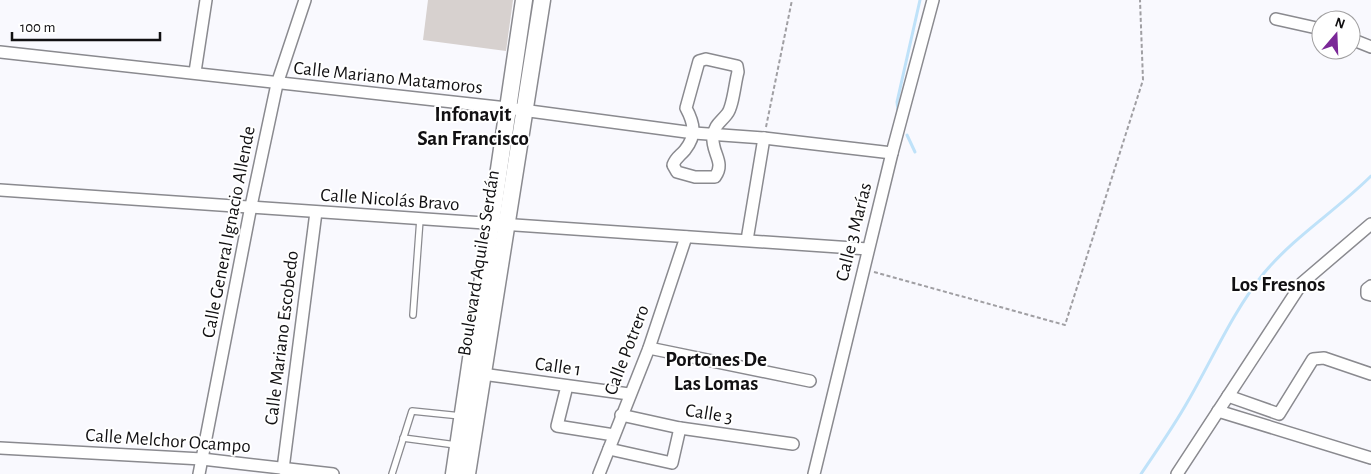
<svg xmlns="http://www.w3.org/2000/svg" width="1371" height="474" font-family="'Alegreya Sans',sans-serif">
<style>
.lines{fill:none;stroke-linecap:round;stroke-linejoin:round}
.stream{stroke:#bfe2f9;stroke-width:3}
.building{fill:#d7d1cf}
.lane-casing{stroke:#8a8a8f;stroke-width:8}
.street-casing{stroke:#8a8a8f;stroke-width:14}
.secondary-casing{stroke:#8a8a8f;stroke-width:19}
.path{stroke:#a09fa3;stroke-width:2;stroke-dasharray:4 2.5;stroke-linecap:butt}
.lane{stroke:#fff;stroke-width:5.5}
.street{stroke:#fff;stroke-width:11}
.secondary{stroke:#fff;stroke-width:16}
.labels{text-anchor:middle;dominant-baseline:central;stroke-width:4;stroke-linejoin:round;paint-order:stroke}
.street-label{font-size:19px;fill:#111012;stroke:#fff}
.quarter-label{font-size:21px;font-weight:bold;fill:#111012;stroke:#fff}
</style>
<rect width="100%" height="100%" fill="#f9f9fe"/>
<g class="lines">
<g class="stream">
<polyline points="898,111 897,102 920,0"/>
<polyline points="907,135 915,152"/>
<path d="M 1141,474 C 1157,450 1174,426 1188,401 C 1213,358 1233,311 1264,273 C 1295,236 1337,210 1371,176"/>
</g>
</g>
<polygon class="building" points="428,0 513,0 506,51 423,40"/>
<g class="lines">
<defs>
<g id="lane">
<polyline points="413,315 420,219"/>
<polyline points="403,438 456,445"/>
<polyline points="392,474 412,411 461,416"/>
</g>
<g id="street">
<polyline points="1276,19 1321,29"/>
<polyline points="1351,39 1371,47"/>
<polyline points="0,52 507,108 694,133 764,138 892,153"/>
<path d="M 706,59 L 737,66 L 738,72 C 735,82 733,107 727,114 C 720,123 715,124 713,136 C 711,153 726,162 715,177 L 695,177 L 677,172 L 673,165 C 676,157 680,156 685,150 C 697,135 694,123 686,108 L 699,61 Z"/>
<polyline points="195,72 206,0"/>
<polyline points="0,190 868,249"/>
<polyline points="747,240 764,138"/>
<polyline points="1371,286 1367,289 1367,294 1371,295"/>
<polyline points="649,348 810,381"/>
<polyline points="482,374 629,394"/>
<polyline points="567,386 557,426 614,435"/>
<polyline points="1228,396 1279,414 1313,359 1324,358 1371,374"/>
<polyline points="1218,411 1371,458"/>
<polyline points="621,415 680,428 793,444"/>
<polyline points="0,448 202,459 333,474"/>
<polyline points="609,449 672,463 680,428"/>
<polyline points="283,469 316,212"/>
<polyline points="199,474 251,206 277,84 305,0"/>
<polyline points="599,474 649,348 686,237"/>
<polyline points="814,474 892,153 933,0"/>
<polyline points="1177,474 1302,283 1371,224"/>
</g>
<g id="secondary">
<polyline points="454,474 524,0"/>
<polyline points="467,474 542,0"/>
</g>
</defs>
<use href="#lane" class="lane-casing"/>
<use href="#street" class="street-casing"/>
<use href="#secondary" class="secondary-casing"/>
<g class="path">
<polyline points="766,127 792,0"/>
<polyline points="874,272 1065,325 1143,80 1140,0"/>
</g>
<use href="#lane" class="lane"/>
<use href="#street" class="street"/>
<use href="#secondary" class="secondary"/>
</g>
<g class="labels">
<g class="street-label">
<text transform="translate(388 78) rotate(6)">Calle Mariano Matamoros</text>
<text transform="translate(390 200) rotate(4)">Calle Nicolás Bravo</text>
<text transform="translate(229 232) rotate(-79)">Calle General Ignacio Allende</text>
<text transform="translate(854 232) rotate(-76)">Calle 3 Marías</text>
<text transform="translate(479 263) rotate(-81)">Boulevard Aquiles Serdán</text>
<text transform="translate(282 338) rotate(-83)">Calle Mariano Escobedo</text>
<text transform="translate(627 350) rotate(-69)">Calle Potrero</text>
<text transform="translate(558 367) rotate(8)">Calle 1</text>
<text transform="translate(709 414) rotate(9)">Calle 3</text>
<text transform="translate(168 441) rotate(4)">Calle Melchor Ocampo</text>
</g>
<g class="quarter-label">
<text x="473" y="114">Infonavit<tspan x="473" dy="24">San Francisco</tspan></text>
<text x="1278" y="284">Los Fresnos</text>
<text x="716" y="359">Portones De<tspan x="716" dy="24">Las Lomas</tspan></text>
</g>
</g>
<g transform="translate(1336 35) rotate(19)"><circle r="24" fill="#ffffff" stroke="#a09fa0"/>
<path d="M0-4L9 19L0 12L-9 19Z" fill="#7b2898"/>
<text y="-8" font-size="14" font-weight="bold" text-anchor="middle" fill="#111012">N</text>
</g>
<path d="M12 32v8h148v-8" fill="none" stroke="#111012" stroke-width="2.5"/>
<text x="20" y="32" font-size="15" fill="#111012" stroke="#ffffff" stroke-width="4" paint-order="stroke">100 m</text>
</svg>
